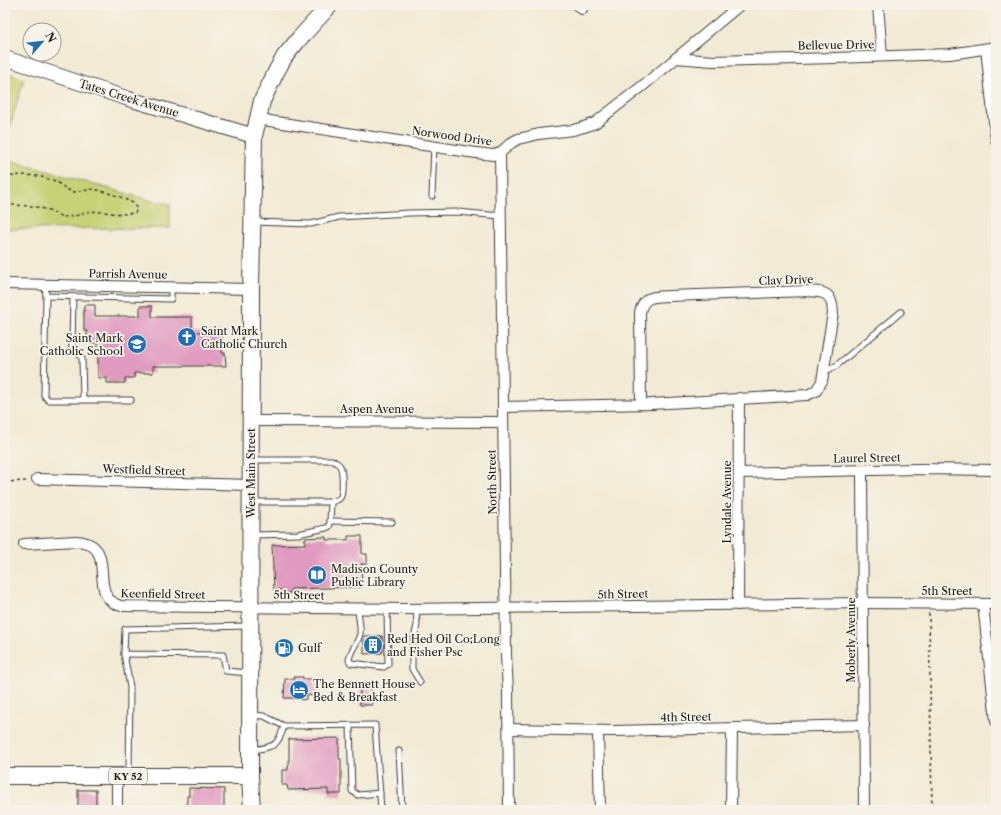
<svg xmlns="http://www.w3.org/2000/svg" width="1001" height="815" font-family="'Libre Caslon Text',serif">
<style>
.green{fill:#c5d274;stroke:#707748}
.building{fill:#e099bf}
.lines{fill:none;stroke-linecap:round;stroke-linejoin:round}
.service-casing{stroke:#3c3b38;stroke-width:7}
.minor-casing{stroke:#3c3b38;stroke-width:12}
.secondary-casing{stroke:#3c3b38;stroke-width:16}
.primary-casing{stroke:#3c3b38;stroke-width:18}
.path{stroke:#3c3b38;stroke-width:1.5;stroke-dasharray:3 3;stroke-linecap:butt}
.service{stroke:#fff;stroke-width:5}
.minor{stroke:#fff;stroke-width:10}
.secondary{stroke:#fff;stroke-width:14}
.primary{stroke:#fff;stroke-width:16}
.labels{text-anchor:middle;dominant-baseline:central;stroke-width:3.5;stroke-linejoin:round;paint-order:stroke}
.shield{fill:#f7f3e8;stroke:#5e5c59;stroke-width:1}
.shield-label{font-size:10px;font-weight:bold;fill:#1c1c1c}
.street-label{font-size:11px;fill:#1c1c1c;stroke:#f7f3e8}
.poi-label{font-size:11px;fill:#1c1c1c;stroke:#f7f3e8;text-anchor:start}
</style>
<rect width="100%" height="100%" fill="#f7f3e8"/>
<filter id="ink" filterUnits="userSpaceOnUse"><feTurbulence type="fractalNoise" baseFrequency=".025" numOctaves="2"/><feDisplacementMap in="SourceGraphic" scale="8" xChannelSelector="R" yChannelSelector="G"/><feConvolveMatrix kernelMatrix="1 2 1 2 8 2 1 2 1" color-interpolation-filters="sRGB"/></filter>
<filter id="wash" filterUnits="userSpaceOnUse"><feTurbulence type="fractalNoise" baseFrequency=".012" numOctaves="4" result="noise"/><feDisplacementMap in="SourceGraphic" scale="16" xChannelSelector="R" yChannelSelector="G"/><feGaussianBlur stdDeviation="0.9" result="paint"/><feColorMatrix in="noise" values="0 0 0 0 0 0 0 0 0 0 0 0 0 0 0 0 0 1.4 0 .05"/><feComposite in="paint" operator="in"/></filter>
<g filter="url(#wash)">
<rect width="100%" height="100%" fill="#f1ead4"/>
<g class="green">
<polygon points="5,72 24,79 5,143"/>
<polygon points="5,159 152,201 170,204 170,228 5,229"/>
</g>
<g id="blocks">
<g class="building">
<polygon points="84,305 95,305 95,316 140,316 140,306 152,306 152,317 192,317 192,332 222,332 222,353 225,353 226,366 153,366 153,373 134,373 134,378 125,378 125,383 107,383 107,378 98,378 98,343 87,343 87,331 84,331"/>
<polygon points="348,536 362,536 362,554 367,554 367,564 361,564 362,587 291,589 291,593 284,593 284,590 274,590 272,545 305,544 305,538 326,537 326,540 348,540"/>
<polygon points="364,636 382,636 382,653 364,654"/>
<polygon points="294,677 303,677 303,679 315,679 315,696 307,695 306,699 302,700 300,698 284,698 285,679 295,679"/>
<polygon points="360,682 371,682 372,705 360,705"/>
<polygon points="339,738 339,759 341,759 341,794 328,794 328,789 288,790 287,785 282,785 282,770 288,770 288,766 289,766 289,739"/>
<polygon points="189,788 224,789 224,810 187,810 187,796 189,796"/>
<rect x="78" y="790" width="18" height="20"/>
</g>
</g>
</g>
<g filter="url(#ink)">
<use href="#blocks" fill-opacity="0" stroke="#3c3b38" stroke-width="1"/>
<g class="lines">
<defs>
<g id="service">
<polyline points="432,196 434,146"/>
<polyline points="254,222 311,224 339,217 409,213 458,212 500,216"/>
<polyline points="45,285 46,296 171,299 171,287"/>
<polyline points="46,296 44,395 48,400 131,400"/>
<polyline points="73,297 72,347 82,358 83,400"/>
<polyline points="824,372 836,366 901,312"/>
<path d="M 252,502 L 331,502 C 334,501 337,501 340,498 C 343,494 343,471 340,466 C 338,463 335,462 332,460 L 252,460"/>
<polyline points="330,521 392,522"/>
<polyline points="252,535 298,534 326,528 329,527 330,523 331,502"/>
<path d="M 358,608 C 358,616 361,626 360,634 C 358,643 350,650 349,660 L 351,663 L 384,667 L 388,664 L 387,608"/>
<polyline points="416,608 417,625 412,647 412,669 420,682"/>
<polyline points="248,626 125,629 124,654 223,655 226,671 248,673"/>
<polyline points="124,654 130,687 129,774"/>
<polyline points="251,715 264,716 284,726 375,725 381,810"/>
<polyline points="350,725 352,791 358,795 380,793"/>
<path d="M 252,750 C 273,747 278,747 284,726"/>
<polyline points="399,751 402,810"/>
</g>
<g id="minor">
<polyline points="577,5 582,9"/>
<polyline points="878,5 882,56"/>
<polyline points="986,49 996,140"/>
<polyline points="676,58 713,61 835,58 950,54 996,47"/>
<polyline points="257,119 469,152 493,155 500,153 511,143 518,139 539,134 573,130 584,127 595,123 645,84 740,5"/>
<polyline points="500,153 506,655 508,690 509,810"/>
<polyline points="5,284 251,289"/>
<path d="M 503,407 L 651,404 L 807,395 L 816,391 L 822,381 L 833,313 C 832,293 826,292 808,291 L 669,296 C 654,297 644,295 640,312 L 641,404"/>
<polyline points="251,421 503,422"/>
<polyline points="862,471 864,810"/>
<polyline points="739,473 919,469 996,470"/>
<polyline points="37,479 251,485"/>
<path d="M 24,544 L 76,541 C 122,544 84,596 121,606 L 406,609 L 863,603 L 996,604"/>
<polyline points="983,604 996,721"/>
<polyline points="738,605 739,398"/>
<polyline points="509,729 613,731 864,725"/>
<polyline points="598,731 600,810"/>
<polyline points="117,810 117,776"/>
<polyline points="731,810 732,729"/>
</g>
<polyline id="secondary" points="5,58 129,99 254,136"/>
<g id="primary">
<polyline points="5,776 250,776"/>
<polyline points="252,810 250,776 251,289 254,136 262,101 277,70 285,56 299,39 330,5"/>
</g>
</defs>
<use href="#service" class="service-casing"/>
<use href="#minor" class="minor-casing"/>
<use href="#secondary" class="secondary-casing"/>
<use href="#primary" class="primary-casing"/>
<g class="path">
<polyline points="5,177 22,175 38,176 56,181 66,189 74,192 94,189 118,196 133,203 137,209 135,213 122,214 91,211 75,216 62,217 49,210 32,206 13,205 5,199"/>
<polyline points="5,482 27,481"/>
<polyline points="929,613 932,810"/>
</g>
<use href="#service" class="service"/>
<use href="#minor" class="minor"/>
<use href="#secondary" class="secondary"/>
<use href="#primary" class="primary"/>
</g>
</g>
<defs>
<symbol id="church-disc" viewBox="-11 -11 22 22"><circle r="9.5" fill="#1f6fb2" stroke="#f7f3e8"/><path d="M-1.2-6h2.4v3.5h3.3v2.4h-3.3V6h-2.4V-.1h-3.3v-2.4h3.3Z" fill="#fff"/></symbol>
<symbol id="school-disc" viewBox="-11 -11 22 22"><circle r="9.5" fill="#1f6fb2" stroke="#f7f3e8"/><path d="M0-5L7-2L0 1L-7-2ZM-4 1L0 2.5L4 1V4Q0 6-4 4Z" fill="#fff"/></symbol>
<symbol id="library-disc" viewBox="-11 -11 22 22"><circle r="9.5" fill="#1f6fb2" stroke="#f7f3e8"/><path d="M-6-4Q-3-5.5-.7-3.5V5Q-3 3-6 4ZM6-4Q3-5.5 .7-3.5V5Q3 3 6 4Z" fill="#fff"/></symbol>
<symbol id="building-disc" viewBox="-11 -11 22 22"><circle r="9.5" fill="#1f6fb2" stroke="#f7f3e8"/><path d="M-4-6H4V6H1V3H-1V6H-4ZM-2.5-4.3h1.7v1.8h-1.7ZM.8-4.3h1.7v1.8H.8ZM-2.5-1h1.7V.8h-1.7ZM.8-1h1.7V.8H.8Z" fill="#fff"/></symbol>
<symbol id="fuel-disc" viewBox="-11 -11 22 22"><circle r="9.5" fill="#1f6fb2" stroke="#f7f3e8"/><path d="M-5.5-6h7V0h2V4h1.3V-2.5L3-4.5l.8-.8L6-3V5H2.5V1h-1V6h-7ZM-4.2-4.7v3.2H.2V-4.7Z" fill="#fff"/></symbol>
<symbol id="hotel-disc" viewBox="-11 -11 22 22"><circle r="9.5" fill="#1f6fb2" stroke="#f7f3e8"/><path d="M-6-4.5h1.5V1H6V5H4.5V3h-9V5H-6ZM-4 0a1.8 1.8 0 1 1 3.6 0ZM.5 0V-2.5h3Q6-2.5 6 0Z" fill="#fff"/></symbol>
</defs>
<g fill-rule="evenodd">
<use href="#church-disc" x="176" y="326" width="22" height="22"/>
<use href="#school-disc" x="126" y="333" width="22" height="22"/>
<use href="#library-disc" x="306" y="564" width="22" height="22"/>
<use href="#building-disc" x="362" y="634" width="22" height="22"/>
<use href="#fuel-disc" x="273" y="637" width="22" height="22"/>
<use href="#hotel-disc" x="288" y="679" width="22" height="22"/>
</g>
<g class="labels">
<rect class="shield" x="109" y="768" width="38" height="16" rx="3"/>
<g class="shield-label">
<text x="128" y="776">KY 52</text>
</g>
<g class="street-label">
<text transform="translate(836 45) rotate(-1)">Bellevue Drive</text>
<text transform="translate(129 98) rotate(17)">Tates Creek Avenue</text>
<text transform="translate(452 136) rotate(8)">Norwood Drive</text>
<text transform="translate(128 274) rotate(1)">Parrish Avenue</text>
<text transform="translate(786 280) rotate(-2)">Clay Drive</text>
<text x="377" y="409">Aspen Avenue</text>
<text transform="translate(867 458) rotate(-1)">Laurel Street</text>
<text transform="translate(144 470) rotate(2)">Westfield Street</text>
<text transform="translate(251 473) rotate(-90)">West Main Street</text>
<text transform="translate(492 482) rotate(-91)">North Street</text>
<text transform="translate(727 502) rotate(-90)">Lyndale Avenue</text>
<text x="947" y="591">5th Street</text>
<text transform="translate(163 594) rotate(1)">Keenfield Street</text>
<text transform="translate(623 594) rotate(-1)">5th Street</text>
<text transform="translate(299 595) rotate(1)">5th Street</text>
<text transform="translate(851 640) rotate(-90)">Moberly Avenue</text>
<text transform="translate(686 717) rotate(-1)">4th Street</text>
</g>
<g class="poi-label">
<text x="201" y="331">Saint Mark<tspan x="201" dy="13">Catholic Church</tspan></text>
<text x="123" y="338" text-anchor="end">Saint Mark<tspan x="123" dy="13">Catholic School</tspan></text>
<text x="331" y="569">Madison County<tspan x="331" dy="13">Public Library</tspan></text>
<text x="387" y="639">Red Hed Oil Co;Long<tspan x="387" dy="13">and Fisher Psc</tspan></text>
<text x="298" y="648">Gulf</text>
<text x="313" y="684">The Bennett House<tspan x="313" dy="13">Bed &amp; Breakfast</tspan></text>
</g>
</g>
<rect width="1001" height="815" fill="none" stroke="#f7f3e8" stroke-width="20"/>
<g transform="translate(42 42) rotate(62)"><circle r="19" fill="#f7f3e8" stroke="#9f9d96"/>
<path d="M0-3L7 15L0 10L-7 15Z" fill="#1f6fb2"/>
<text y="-6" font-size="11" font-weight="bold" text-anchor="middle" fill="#1c1c1c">N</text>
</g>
</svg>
